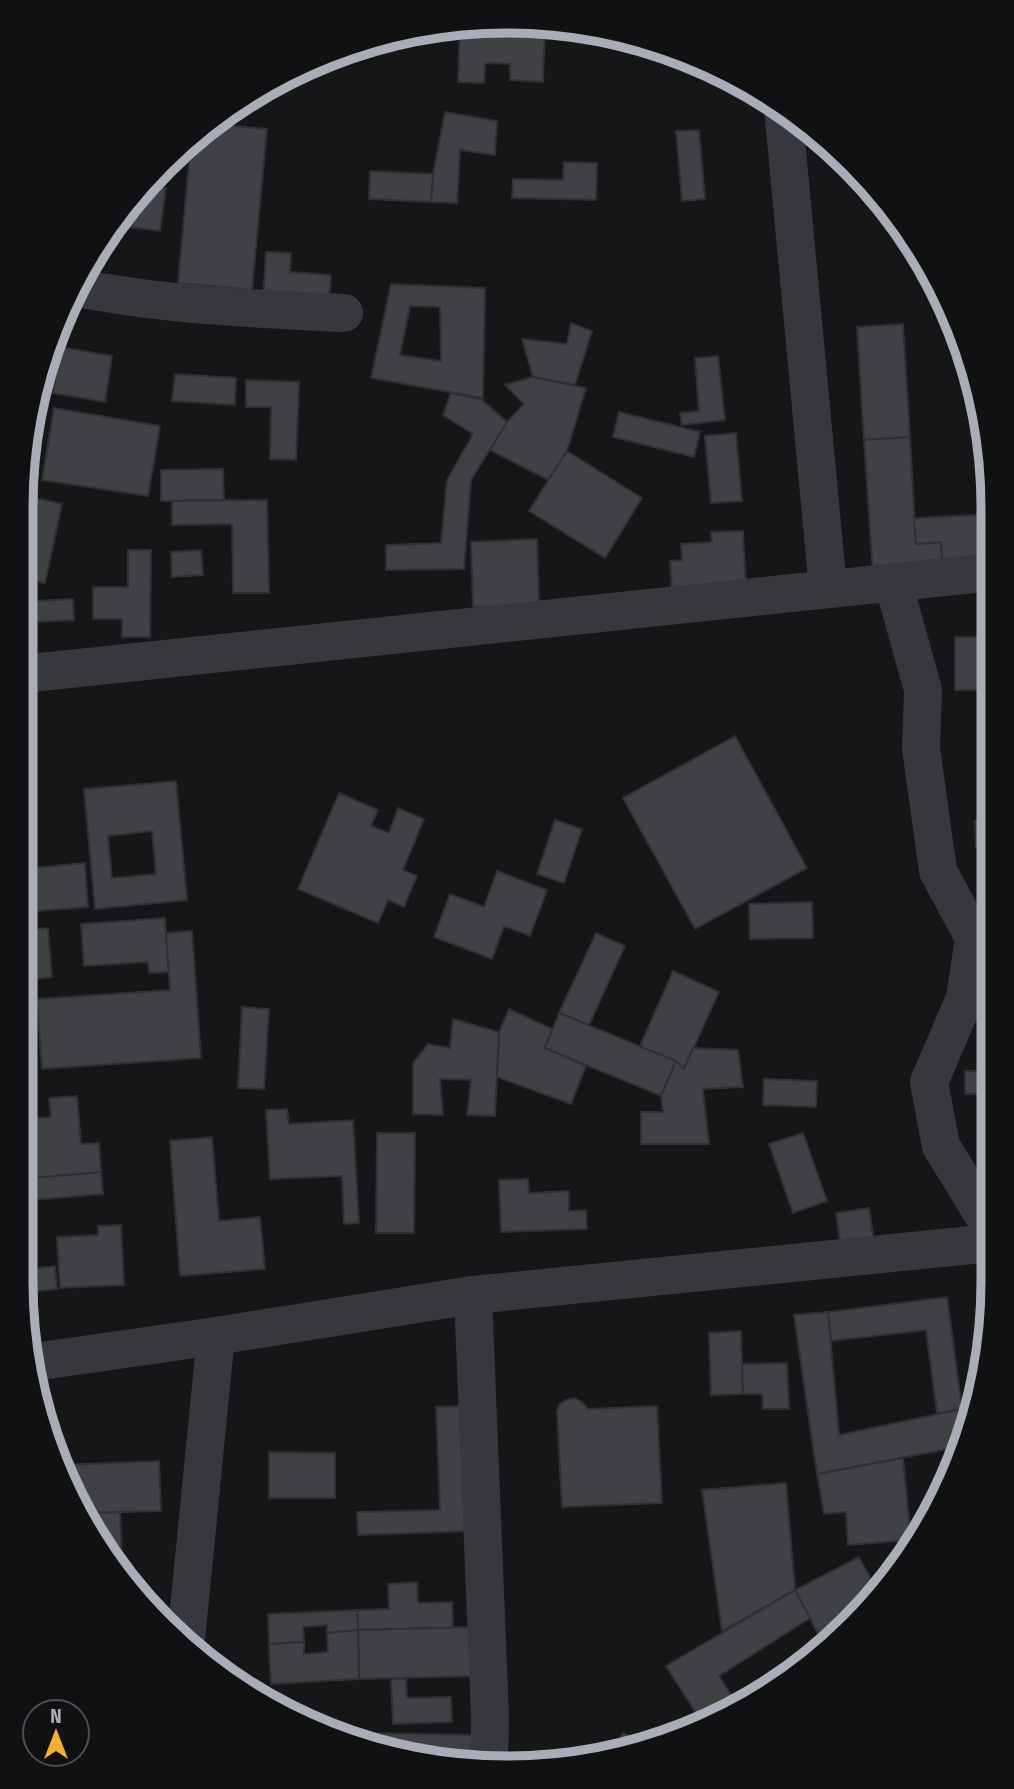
<svg xmlns="http://www.w3.org/2000/svg" width="1014" height="1789" font-family="'Fira Sans Condensed',sans-serif">
<style>
.building{fill:#404145;stroke:#303034;stroke-width:2;fill-rule:evenodd}
.lines{fill:none;stroke-linecap:round;stroke-linejoin:round}
.minor{stroke:#37383d;stroke-width:38}
.rim{fill:none;stroke:#a8adb8;stroke-width:9}
</style>
<rect width="100%" height="100%" fill="#161618"/>
<g class="building">
<polygon points="530,23 588,29 530,26"/>
<polygon points="481,24 545,26 543,82 510,80 510,64 485,63 484,83 458,82 460,26"/>
<polygon points="445,112 497,121 495,155 460,150 457,203 431,202 433,174"/>
<polygon points="211,124 267,129 252,290 178,283 191,141"/>
<polygon points="699,130 705,199 682,201 676,131"/>
<polygon points="564,162 597,163 596,200 512,198 513,179 563,180"/>
<polygon points="370,171 433,174 431,202 369,199"/>
<polygon points="146,185 166,188 160,231 113,225"/>
<polygon points="266,252 291,253 290,272 331,275 329,303 263,299"/>
<path d="M 391,284 L 485,288 L 483,398 L 371,378 ZM 410,306 L 440,307 L 441,361 L 400,355 Z"/>
<polygon points="571,323 592,331 575,385 533,377 522,339 567,344"/>
<polygon points="903,324 910,437 864,440 857,327"/>
<polygon points="60,347 112,356 105,402 53,393"/>
<polygon points="718,356 725,420 682,425 680,413 699,411 695,358"/>
<polygon points="175,374 236,378 235,405 172,401"/>
<polygon points="533,377 586,388 567,451 548,480 490,450 507,422 524,404 505,385"/>
<polygon points="246,380 299,382 296,460 270,459 271,407 246,407"/>
<polygon points="451,393 482,400 507,422 471,480 464,569 386,570 386,545 441,543 447,480 473,434 443,415"/>
<polygon points="54,408 160,426 148,496 42,480"/>
<polygon points="619,412 700,432 694,457 613,437"/>
<polygon points="736,433 742,501 711,503 705,436"/>
<polygon points="910,437 916,544 941,542 943,569 873,574 864,440"/>
<polygon points="567,451 642,498 605,558 529,511"/>
<polygon points="223,469 224,500 161,501 161,470"/>
<polygon points="22,495 62,504 45,583 22,578"/>
<polygon points="267,500 269,593 233,593 232,524 172,525 172,501"/>
<polygon points="992,514 992,555 979,555 977,515"/>
<polygon points="977,515 979,555 942,561 941,542 916,544 914,518"/>
<polygon points="743,531 746,588 672,591 670,561 682,560 681,544 712,542 711,532"/>
<polygon points="537,539 539,606 473,607 471,542"/>
<polygon points="128,550 151,550 150,637 122,637 122,619 93,619 93,587 128,587"/>
<polygon points="201,550 203,575 172,577 171,552"/>
<polygon points="73,599 74,620 35,622 34,601"/>
<rect x="955" y="637" width="37" height="53"/>
<polygon points="735,736 807,868 695,929 623,798"/>
<path d="M 176,781 L 187,900 L 95,909 L 84,789 ZM 152,831 L 156,874 L 112,878 L 108,836 Z"/>
<polygon points="339,793 378,810 371,826 389,833 398,808 424,819 403,870 417,876 404,907 388,900 378,923 298,889"/>
<polygon points="555,820 582,829 564,883 537,874"/>
<polygon points="975,821 992,821 992,846 976,847"/>
<polygon points="85,863 88,907 22,912 22,869"/>
<polygon points="497,871 547,890 530,936 504,926 492,959 434,937 450,894 484,907"/>
<polygon points="812,902 813,938 750,939 749,904"/>
<polygon points="165,918 169,972 149,973 148,962 84,966 81,924"/>
<polygon points="48,928 52,977 30,980 27,930"/>
<polygon points="192,931 201,1058 42,1069 37,999 170,990 166,933"/>
<polygon points="596,933 625,946 589,1025 559,1013"/>
<polygon points="673,971 719,992 684,1069 676,1061 640,1046"/>
<polygon points="242,1007 269,1009 264,1089 238,1088"/>
<polygon points="509,1009 552,1029 545,1048 586,1066 571,1104 497,1077 499,1032"/>
<polygon points="559,1013 676,1061 661,1096 545,1048"/>
<polygon points="453,1019 499,1032 495,1116 467,1115 471,1080 440,1079 443,1115 413,1114 413,1063 428,1044 450,1048"/>
<polygon points="693,1048 738,1050 743,1087 703,1089 709,1144 641,1144 641,1112 663,1112 661,1096 676,1061 684,1069"/>
<rect x="965" y="1071" width="27" height="23"/>
<polygon points="764,1079 817,1081 816,1107 763,1105"/>
<polygon points="77,1096 81,1144 99,1143 101,1172 21,1179 21,1119 51,1117 49,1098"/>
<polygon points="287,1109 289,1124 353,1120 359,1223 344,1224 342,1176 270,1179 266,1110"/>
<polygon points="377,1133 415,1133 414,1233 376,1233"/>
<polygon points="803,1133 827,1201 793,1213 769,1144"/>
<polygon points="212,1137 219,1221 260,1217 265,1269 180,1276 170,1141"/>
<polygon points="101,1172 103,1194 21,1201 21,1179"/>
<polygon points="528,1179 529,1193 569,1191 569,1211 586,1210 587,1229 501,1232 499,1180"/>
<polygon points="869,1208 874,1242 841,1247 836,1213"/>
<polygon points="121,1225 124,1285 60,1288 57,1237 98,1235 98,1226"/>
<polygon points="55,1266 57,1289 23,1292 21,1270"/>
<polygon points="947,1297 962,1409 937,1413 926,1330 831,1341 828,1312"/>
<polygon points="828,1312 839,1435 962,1409 965,1442 963,1446 817,1474 794,1315"/>
<polygon points="741,1331 743,1394 711,1395 709,1333"/>
<polygon points="787,1363 789,1409 763,1409 762,1394 743,1394 742,1364"/>
<polygon points="575,1398 582,1402 588,1409 657,1406 662,1503 562,1507 557,1411 560,1404 566,1400"/>
<polygon points="469,1406 473,1531 358,1535 357,1512 440,1510 436,1407"/>
<polygon points="269,1452 335,1453 335,1498 269,1498"/>
<polygon points="903,1458 911,1540 848,1545 846,1512 824,1514 817,1474"/>
<polygon points="159,1461 161,1511 87,1513 61,1465"/>
<polygon points="786,1483 795,1590 722,1631 702,1490"/>
<polygon points="120,1512 123,1579 87,1513"/>
<polygon points="859,1557 877,1590 826,1649 795,1590"/>
<polygon points="417,1582 418,1603 452,1602 453,1628 358,1630 357,1610 389,1609 388,1584"/>
<polygon points="795,1590 810,1618 719,1676 737,1704 703,1724 666,1666"/>
<polygon points="357,1610 358,1630 327,1633 327,1625 303,1627 304,1642 269,1644 268,1614"/>
<polygon points="475,1627 477,1676 359,1679 358,1630"/>
<polygon points="358,1630 359,1679 271,1684 269,1644 304,1642 304,1654 328,1652 327,1633"/>
<polygon points="391,1679 406,1679 407,1698 451,1697 452,1722 393,1724"/>
<polygon points="369,1733 478,1735 471,1760 381,1751 368,1746"/>
<polygon points="623,1733 643,1743 614,1749"/>
</g>
<g class="lines">
<g class="minor">
<polyline points="783,108 828,589"/>
<path d="M 78,288 C 166,305 254,309 344,313"/>
<polyline points="893,582 923,690 921,748 938,871 974,938 965,998 929,1082 941,1146 992,1229"/>
<polyline points="22,674 992,572"/>
<polyline points="473,1295 490,1717 489,1762"/>
<polyline points="34,1362 216,1336 473,1295 992,1243"/>
<polyline points="186,1639 216,1336"/>
</g>
</g>
<path d="M0 0H1014V1789H0ZM507 33H507A474 474 0 0 1 981 507V1282A474 474 0 0 1 507 1756H507A474 474 0 0 1 33 1282V507A474 474 0 0 1 507 33Z" fill="#111113" fill-rule="evenodd"/>
<path class="rim" d="M507 33H507A474 474 0 0 1 981 507V1282A474 474 0 0 1 507 1756H507A474 474 0 0 1 33 1282V507A474 474 0 0 1 507 33Z"/>
<g transform="translate(56 1733)"><circle r="33" fill="#111113" stroke="#4d4f55" stroke-width="2"/>
<path d="M0-5L12 26L0 18L-12 26Z" fill="#f2b134"/>
<text y="-10" font-size="19" font-weight="bold" text-anchor="middle" fill="#a8adb8">N</text>
</g>
</svg>
